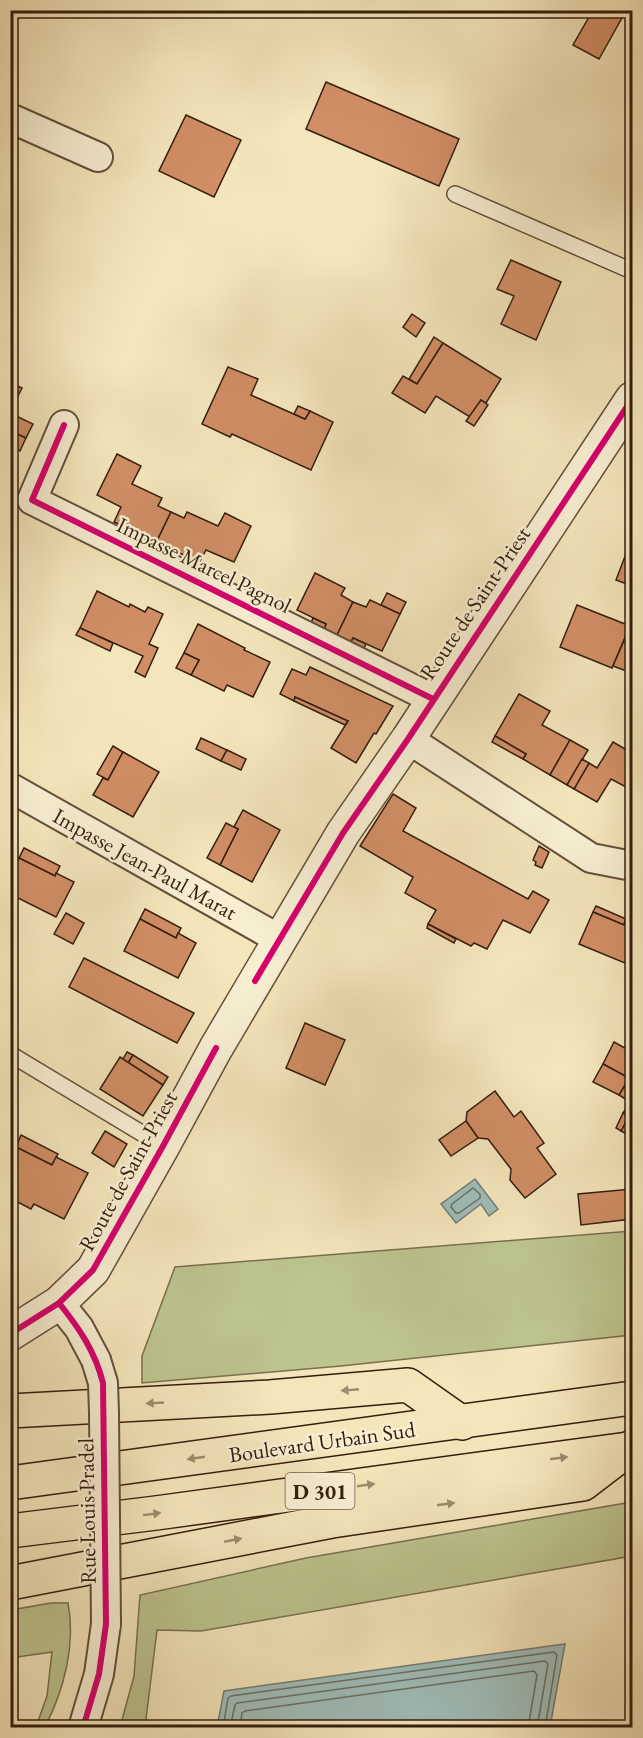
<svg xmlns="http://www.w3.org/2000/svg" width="643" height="1738" font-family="'EB Garamond',serif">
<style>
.green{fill:#bdc48e;stroke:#78704e;stroke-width:1.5}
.water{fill:#9fbdb9;stroke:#747d75;stroke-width:1.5}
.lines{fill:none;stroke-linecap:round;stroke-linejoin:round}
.shore{stroke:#696d64;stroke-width:1.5}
.building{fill:#d18e66;stroke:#331d0e;stroke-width:1.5}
.service-casing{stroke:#634f39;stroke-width:18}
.minor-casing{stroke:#634f39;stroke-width:32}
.tertiary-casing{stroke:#634f39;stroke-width:36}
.trunk-casing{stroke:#331d0e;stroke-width:36}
.service{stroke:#f8efd3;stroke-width:15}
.minor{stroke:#f8efd3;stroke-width:28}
.tertiary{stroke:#f8efd3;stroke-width:33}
.trunk{stroke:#f4e6bb;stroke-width:33}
.minor-bridge-casing{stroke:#634f39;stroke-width:32;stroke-linecap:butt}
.minor-bridge{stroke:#f8efd3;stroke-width:28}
.cycleway-casing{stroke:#f8efd3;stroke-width:10}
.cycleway{stroke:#d6006c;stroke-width:6}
.oneway{fill:#9d8c6d}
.labels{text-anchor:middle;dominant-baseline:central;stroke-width:5;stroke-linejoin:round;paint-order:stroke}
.shield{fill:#f8efd3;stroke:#6e5c49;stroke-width:1.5}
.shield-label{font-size:21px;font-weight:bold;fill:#331d0e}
.street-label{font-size:22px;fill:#331d0e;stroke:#f8efd3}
</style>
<rect width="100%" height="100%" fill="#f4e6bb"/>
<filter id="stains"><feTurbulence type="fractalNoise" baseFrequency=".00333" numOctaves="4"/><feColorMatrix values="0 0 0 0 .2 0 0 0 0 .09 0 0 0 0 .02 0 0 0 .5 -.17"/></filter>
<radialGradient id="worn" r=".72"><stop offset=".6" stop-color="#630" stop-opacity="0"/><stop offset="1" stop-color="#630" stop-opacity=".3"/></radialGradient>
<g class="green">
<polygon points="632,1231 632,1335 341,1366 142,1383 142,1356 175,1267"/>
<polygon points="632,1502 632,1556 201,1631 157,1630 145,1727 120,1727 134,1676 140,1595 306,1558"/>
<path d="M 51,1603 L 68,1603 C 76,1644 64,1690 45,1727 L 36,1727 L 47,1696 L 52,1652 L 11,1658 L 11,1610 Z"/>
</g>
<g class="water">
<polygon points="475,1179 498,1209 489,1216 481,1204 456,1223 441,1204"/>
<polygon points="565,1644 550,1727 217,1727 224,1691"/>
</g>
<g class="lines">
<g class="shore">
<polygon points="473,1188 480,1194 480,1198 459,1213 456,1213 451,1207 452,1204"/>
<polyline points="223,1728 228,1698 231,1696 554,1652 557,1655 545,1728"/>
<polyline points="230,1728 235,1705 237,1703 545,1661 548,1664 537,1728"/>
<polyline points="240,1728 242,1713 245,1711 534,1671 537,1675 528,1728"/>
</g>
</g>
<g class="building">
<polygon points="593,10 611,10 623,16 599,59 573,45"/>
<polygon points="326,82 459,139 439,186 306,129"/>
<polygon points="186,115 241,140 214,197 159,171"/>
<polygon points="511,260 561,282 536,340 501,324 514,296 497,289"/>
<polygon points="412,314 425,323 416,337 403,327"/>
<polygon points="434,337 443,343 417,384 409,379"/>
<polygon points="443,343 501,379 486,403 481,400 470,417 436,396 425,413 392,393 403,376 417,384"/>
<polygon points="228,367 258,379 251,395 305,419 310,411 333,422 311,470 232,434 230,437 202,424"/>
<polygon points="10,383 22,388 18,396 10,392"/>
<polygon points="10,392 18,396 10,411"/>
<polygon points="481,400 488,405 474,426 466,421"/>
<polygon points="298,406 310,411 305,419 294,414"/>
<polygon points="10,413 33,424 26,438 10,431"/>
<polygon points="10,431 26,438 20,451 10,446"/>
<polygon points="117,454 141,466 132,484 162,498 158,506 171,512 154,547 141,541 144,535 114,522 121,507 97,495"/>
<polygon points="171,512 184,518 187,512 218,526 225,513 251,526 234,562 206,550 199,563 170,548 167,553 154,547"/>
<polygon points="632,538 632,586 616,580"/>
<polygon points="315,573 345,588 341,595 353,602 337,635 324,629 326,624 297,610"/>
<polygon points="97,591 129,607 130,604 145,612 148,607 163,614 149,644 158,648 145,677 135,672 143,656 80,628"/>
<polygon points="387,593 406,602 400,614 381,605"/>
<polygon points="370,600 400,614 382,651 353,638 351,642 337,635 353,602 366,607"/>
<polygon points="577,605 630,626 612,668 560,647"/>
<polygon points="313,618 326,624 324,629 311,623"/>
<polygon points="198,624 245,648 244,650 270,662 253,697 227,685 224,691 191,675 199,660 184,653"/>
<polygon points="80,628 113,643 110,651 76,635"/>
<polygon points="629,629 632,630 632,663 629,672 613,666"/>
<polygon points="353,638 366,644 364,648 351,642"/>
<polygon points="184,653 199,660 191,675 176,668"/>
<polygon points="310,667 393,706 376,734 374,733 356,763 331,748 348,721 295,697 294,701 280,694 292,669 306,675"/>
<polygon points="519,694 550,711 542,725 570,740 550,775 523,759 526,754 495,736"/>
<polygon points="295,697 348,721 345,725 294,701"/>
<polygon points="495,736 526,754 523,759 492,742"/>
<polygon points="201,738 227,750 221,761 196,749"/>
<polygon points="570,740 588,750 567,785 550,775"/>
<polygon points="613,742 632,753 632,785 628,783 626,787 611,779 597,802 574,789 589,763 597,768"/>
<polygon points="113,746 123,752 108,780 97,774"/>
<polygon points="227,750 246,759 241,770 221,761"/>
<polygon points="123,752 159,772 133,817 93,795 103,778 108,780"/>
<polygon points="582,759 589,763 574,789 567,785"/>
<polygon points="393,794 416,808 403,831 528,899 533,891 549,900 530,933 503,920 487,949 474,943 471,946 428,924 436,910 405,893 413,877 360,846"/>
<polygon points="243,810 280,830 252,882 220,865 238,829 234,827"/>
<polygon points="226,823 238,829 220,865 207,858"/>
<polygon points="539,846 549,852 542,868 535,865 536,862 533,860"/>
<polygon points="24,848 60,866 55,876 19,858"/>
<polygon points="19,858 55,876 56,873 74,882 56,917 10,894 10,874"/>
<polygon points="596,906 626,919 624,925 593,912"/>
<polygon points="145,909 181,928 176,938 140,919"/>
<polygon points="593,912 624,925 625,921 632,924 632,966 579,944"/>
<polygon points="66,913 84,923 73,944 54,934"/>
<polygon points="140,919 176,938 178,933 196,943 178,978 124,951"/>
<polygon points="428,924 456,939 454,943 427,928"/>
<polygon points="84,958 194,1013 177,1043 69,987"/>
<polygon points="305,1023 345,1040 325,1085 286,1068"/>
<polygon points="614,1042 632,1052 632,1137 621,1131 629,1116 623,1113 630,1102 619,1095 629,1078 603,1064"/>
<polygon points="127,1052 133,1055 128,1063 123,1059"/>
<polygon points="133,1055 168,1077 163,1085 128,1063"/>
<polygon points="120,1057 163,1085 143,1116 100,1089"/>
<polygon points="603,1064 629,1078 619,1095 593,1082"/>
<polygon points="495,1091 514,1117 521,1111 544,1143 537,1148 556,1174 525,1198 510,1180 511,1169 488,1139 478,1138 466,1121 467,1112"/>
<polygon points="623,1113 629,1116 621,1131 616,1128"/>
<polygon points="466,1121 478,1138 451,1156 439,1140"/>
<polygon points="105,1131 127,1144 114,1167 92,1153"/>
<polygon points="21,1135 58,1154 52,1165 16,1147"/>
<polygon points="16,1147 52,1165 56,1157 88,1173 64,1219 34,1204 31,1209 10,1198 10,1175 15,1167 10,1165 10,1159"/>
<polygon points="632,1189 632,1219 581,1225 578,1194"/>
</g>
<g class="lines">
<defs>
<g id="service">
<polyline points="455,194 632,271"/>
<polyline points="10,1054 163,1146"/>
</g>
<g id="minor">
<polyline points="10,118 98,157"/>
<polyline points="64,425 32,500 433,699"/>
<polyline points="408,739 591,858 632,866"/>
<polyline points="11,788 279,939"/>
<polyline points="59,1303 79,1328 96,1360"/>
<polyline points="83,1728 99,1674 106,1624"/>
</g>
<polyline id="tertiary" points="10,1334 59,1303 93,1270 163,1146 216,1048 343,833 408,739 632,399"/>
<g id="trunk">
<polyline points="10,1411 270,1397 408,1385 462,1423"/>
<polyline points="10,1483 632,1398"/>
<polyline points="10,1531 156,1513 628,1449"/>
<polyline points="10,1583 332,1521 583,1484 630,1448"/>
</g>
</defs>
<use href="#service" class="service-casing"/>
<use href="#minor" class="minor-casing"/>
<use href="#tertiary" class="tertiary-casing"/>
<use href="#trunk" class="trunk-casing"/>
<use href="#service" class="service"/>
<use href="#minor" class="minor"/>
<use href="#tertiary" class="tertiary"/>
<use href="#trunk" class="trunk"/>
<defs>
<polyline id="minor-bridge" points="96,1360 103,1383 104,1413 106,1624"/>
</defs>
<use href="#minor-bridge" class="minor-bridge-casing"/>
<use href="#minor-bridge" class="minor-bridge"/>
<defs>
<g id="cycleway">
<polyline points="64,425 32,500 433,699"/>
<polyline points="255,981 343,833 408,739 632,399"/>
<path d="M 59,1303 C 79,1328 95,1351 103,1383 L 106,1624 L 99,1674 L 83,1728"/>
<polyline points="10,1334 59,1303 93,1270 163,1146 216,1048"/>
</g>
</defs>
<use href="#cycleway" class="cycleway-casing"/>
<use href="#cycleway" class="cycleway"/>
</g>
<defs><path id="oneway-solid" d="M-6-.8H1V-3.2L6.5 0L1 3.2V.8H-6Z" transform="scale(1.5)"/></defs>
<g class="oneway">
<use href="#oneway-solid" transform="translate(350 1390) rotate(175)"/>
<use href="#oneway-solid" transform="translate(155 1403) rotate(177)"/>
<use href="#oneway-solid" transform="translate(196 1458) rotate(172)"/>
<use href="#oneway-solid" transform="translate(559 1458) rotate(-8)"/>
<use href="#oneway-solid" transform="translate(366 1485) rotate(-8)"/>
<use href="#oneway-solid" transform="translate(446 1504) rotate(-8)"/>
<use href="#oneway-solid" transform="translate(152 1514) rotate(-7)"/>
<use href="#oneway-solid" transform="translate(233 1540) rotate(-11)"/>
</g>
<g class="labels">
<rect class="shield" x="285.5" y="1473" width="69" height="36" rx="4.5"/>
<g class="shield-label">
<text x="320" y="1491">D 301</text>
</g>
<g class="street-label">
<text transform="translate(204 565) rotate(26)">Impasse Marcel Pagnol</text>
<text transform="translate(475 603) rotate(-56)">Route de Saint-Priest</text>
<text transform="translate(145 864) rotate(29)">Impasse Jean-Paul Marat</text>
<text transform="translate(128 1171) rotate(-61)">Route de Saint-Priest</text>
<text transform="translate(322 1442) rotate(-8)">Boulevard Urbain Sud</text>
<text transform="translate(87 1511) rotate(-91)">Rue Louis Pradel</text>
</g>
</g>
<rect width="643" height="1738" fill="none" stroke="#f4e6bb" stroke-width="36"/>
<rect x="12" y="12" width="619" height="1714" fill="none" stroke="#331d0e" stroke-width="3"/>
<rect x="18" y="18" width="607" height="1702" fill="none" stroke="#331d0e" stroke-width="1.5"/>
<rect width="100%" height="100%" filter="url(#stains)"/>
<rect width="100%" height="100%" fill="url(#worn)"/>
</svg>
